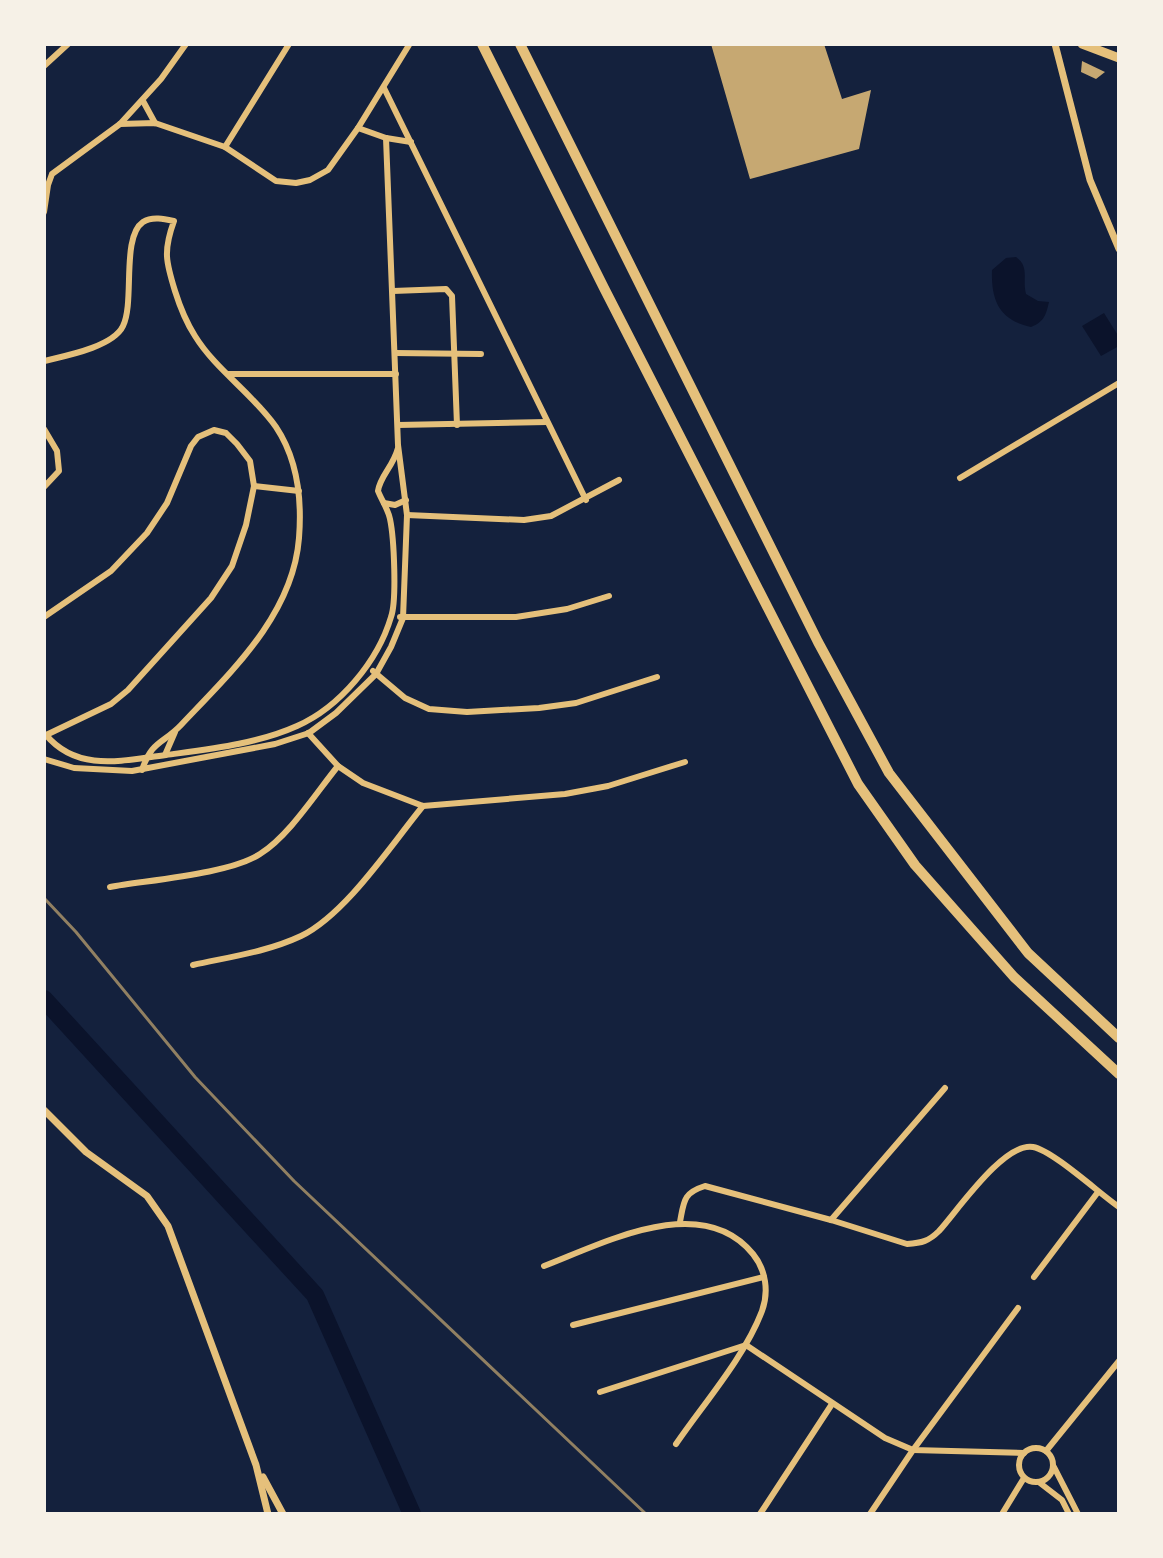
<svg xmlns="http://www.w3.org/2000/svg" width="1163" height="1558" font-family="Rubik,sans-serif">
<style>
.water{fill:#0b132b}
.lines{fill:none;stroke-linecap:round;stroke-linejoin:round}
.river{stroke:#0b132b;stroke-width:18}
.building{fill:#c6a872}
.minor{stroke:#e5c07b;stroke-width:6}
.tertiary{stroke:#e5c07b;stroke-width:7}
.primary{stroke:#e5c07b;stroke-width:9}
.motorway{stroke:#e5c07b;stroke-width:10}
.rail{stroke:#918062;stroke-width:3}
</style>
<rect width="100%" height="100%" fill="#14213d"/>
<g class="water">
<path d="M 1016,257 C 1030,267 1022,279 1026,294 L 1038,301 L 1049,302 C 1046,315 1044,322 1031,327 C 999,320 991,300 992,270 L 1006,258 Z"/>
<polygon points="1104,313 1119,337 1119,346 1101,356 1082,326"/>
</g>
<g class="lines">
<polyline class="river" points="44,999 315,1295 412,1514"/>
</g>
<g class="building">
<polygon points="711,44 824,44 842,99 871,90 859,149 750,179"/>
<polygon points="1082,61 1105,72 1096,79 1081,72"/>
</g>
<g class="lines">
<g class="minor">
<polyline points="44,66 68,44"/>
<polyline points="384,88 586,500"/>
<polyline points="143,101 155,123"/>
<polyline points="120,124 155,123 225,147 276,181 296,183 310,180 328,170 358,128 409,45"/>
<polyline points="358,128 386,138 411,142"/>
<polyline points="225,147 289,44"/>
<polyline points="44,212 48,185 52,174 120,124 161,79 186,44"/>
<polyline points="393,291 446,289 452,296 457,425"/>
<polyline points="395,353 481,354"/>
<path d="M 44,361 C 65,356 113,347 123,326 C 135,302 121,237 143,222 C 152,216 165,219 174,221 C 163,251 166,262 175,291 C 180,307 186,322 195,336 C 216,370 253,394 276,427 C 298,460 302,500 299,538 C 293,615 231,672 181,725 C 163,744 152,740 142,770"/>
<polyline points="228,374 396,374"/>
<polyline points="398,425 547,422"/>
<polyline points="44,429 57,451 59,471 44,487"/>
<polyline points="960,478 1119,383"/>
<polyline points="254,486 299,491"/>
<polyline points="384,503 395,505 406,500"/>
<polyline points="407,515 524,520 551,516 619,480"/>
<polyline points="44,617 111,571 147,533 167,503 191,446 198,437 214,430 226,433 237,444 250,461 254,486 246,525 232,566 211,598 128,690 111,704 44,736"/>
<polyline points="400,617 516,617 567,609 609,596"/>
<polyline points="373,671 405,698 429,709 467,712 539,708 576,703 657,677"/>
<polyline points="308,733 338,766 363,783 423,806 565,794 608,786 685,762"/>
<path d="M 46,735 C 78,773 124,760 166,755 C 210,749 257,744 297,726 C 340,707 378,661 391,617 C 397,600 394,538 390,519 C 388,509 382,501 378,491 C 380,476 393,467 398,448"/>
<polyline points="165,755 175,732"/>
<polyline points="44,759 74,768 132,771 275,744 309,733 336,713 376,674 391,647 403,618 407,515 398,445 386,138"/>
<path d="M 110,887 C 149,880 230,874 260,854 C 289,836 316,793 338,766"/>
<path d="M 193,965 C 229,957 267,952 301,936 C 346,914 391,845 423,806"/>
<polyline points="831,1220 945,1088"/>
<path d="M 680,1222 C 684,1201 683,1193 705,1186 L 831,1220 L 907,1244 C 922,1243 929,1241 939,1231 C 958,1210 1004,1142 1033,1147 C 1052,1150 1100,1194 1119,1207"/>
<path d="M 544,1266 C 604,1243 702,1191 753,1254 C 766,1270 769,1292 762,1311 C 744,1358 704,1403 676,1444"/>
<polyline points="1034,1277 1098,1192"/>
<polyline points="573,1325 764,1277"/>
<polyline points="600,1392 746,1345 885,1438 913,1450 1024,1453"/>
<circle cx="1036" cy="1465" r="17"/>
<polyline points="1046,1451 1119,1361"/>
<polyline points="1054,1467 1078,1514"/>
<polyline points="1040,1483 1062,1500 1069,1514"/>
<polyline points="760,1514 832,1404"/>
<polyline points="870,1514 913,1450 1018,1308"/>
<polyline points="1002,1514 1024,1478"/>
</g>
<g class="tertiary">
<polyline points="1055,44 1090,180 1119,249"/>
<polyline points="44,1110 86,1152 147,1196 168,1226 256,1465 268,1514"/>
<polyline points="263,1477 283,1514"/>
</g>
<polyline class="primary" points="1082,44 1119,58"/>
<g class="motorway">
<polyline points="482,44 604,288 858,784 915,865 1014,977 1119,1074"/>
<polyline points="520,44 818,642 889,773 1028,953 1119,1038"/>
</g>
<polyline class="rail" points="44,898 76,932 195,1077 294,1181 646,1514"/>
</g>
<rect width="1163" height="1558" fill="none" stroke="#f6f1e7" stroke-width="92"/>
</svg>
